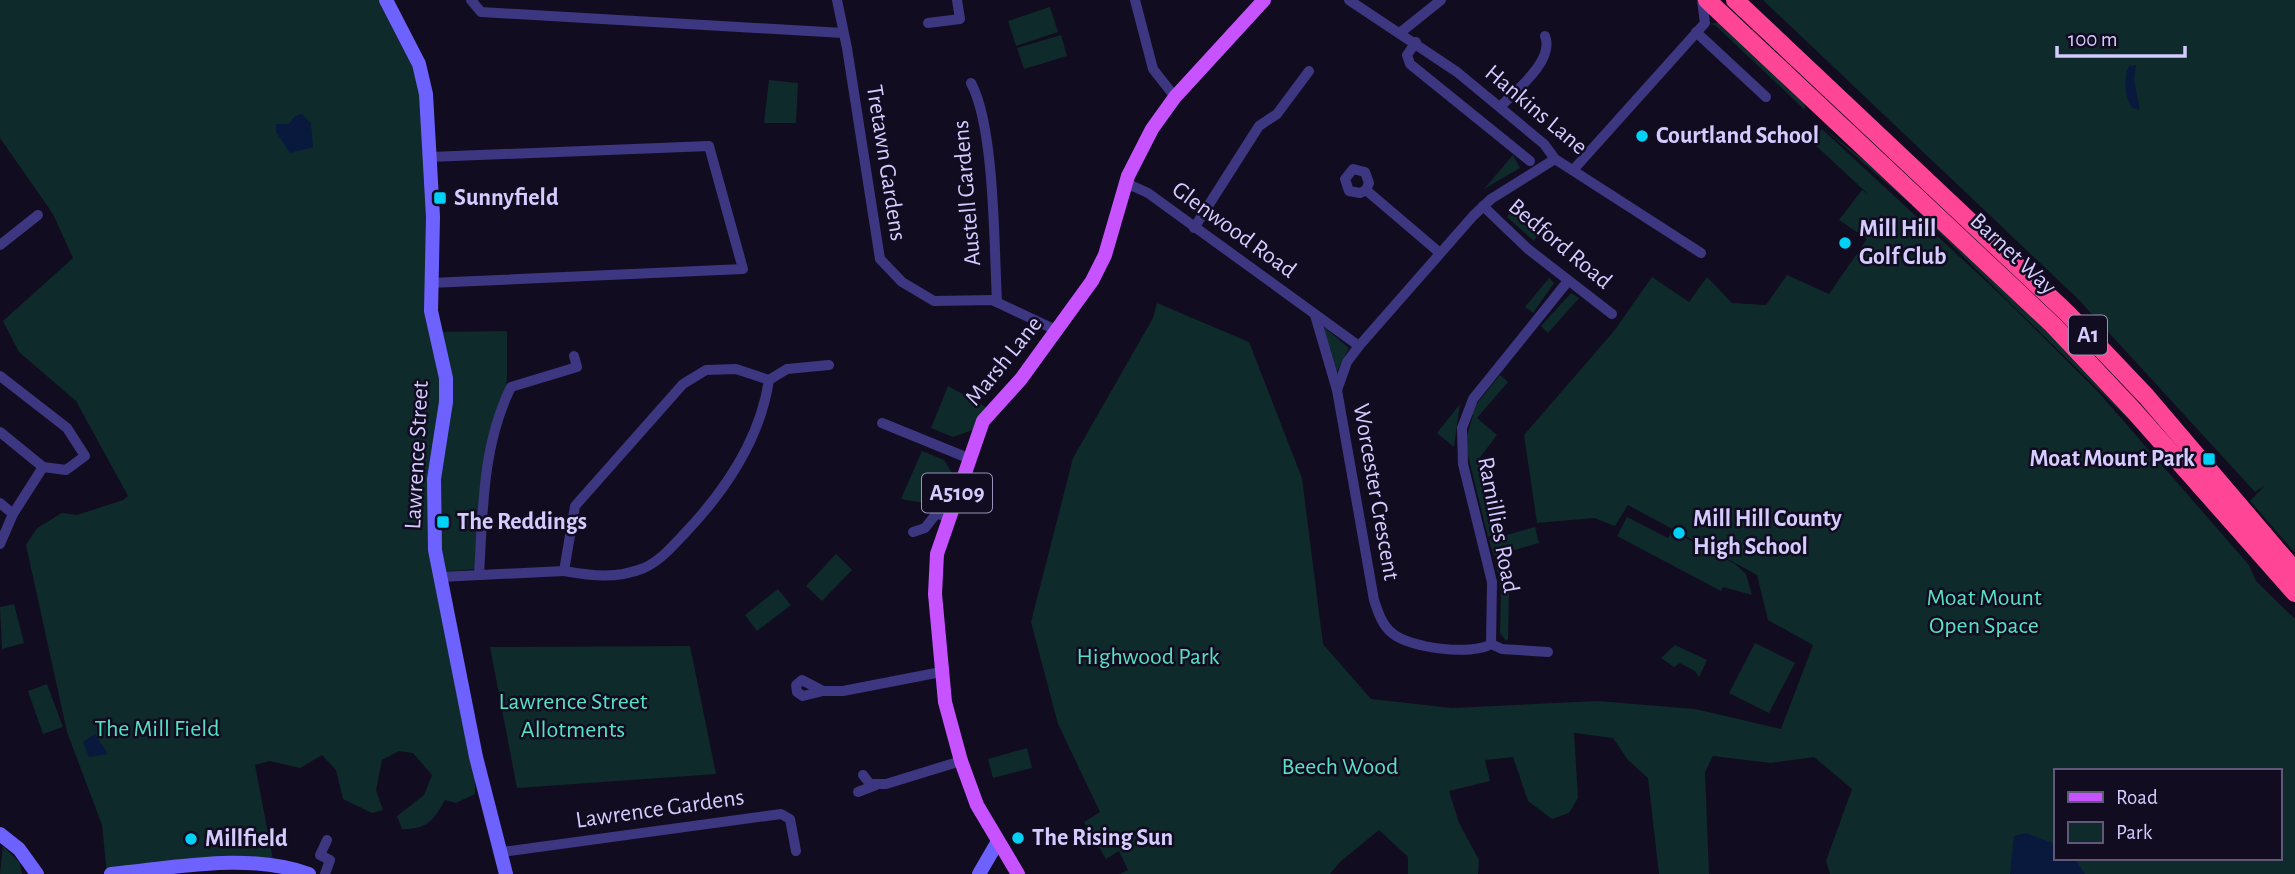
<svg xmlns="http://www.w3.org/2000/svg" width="2295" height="874" font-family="'Alegreya Sans',sans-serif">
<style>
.green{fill:#0f2a2a;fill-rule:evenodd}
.water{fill:#08193d}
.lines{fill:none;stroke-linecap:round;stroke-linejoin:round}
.street{stroke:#3d3680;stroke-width:10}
.secondary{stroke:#6e62ff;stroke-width:14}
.primary{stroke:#c752ff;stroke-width:14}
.highway{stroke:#ff4696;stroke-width:18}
.poi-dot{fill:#00d1f6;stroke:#110c20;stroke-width:2.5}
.labels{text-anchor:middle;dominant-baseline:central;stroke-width:5;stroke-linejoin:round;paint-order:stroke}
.shield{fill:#110c20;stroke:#9a92bc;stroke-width:2}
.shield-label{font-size:23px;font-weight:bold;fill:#d4cbff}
.street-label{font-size:24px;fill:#d4cbff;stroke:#110c20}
.poi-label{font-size:24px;font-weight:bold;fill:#d4cbff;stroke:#110c20;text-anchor:start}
.park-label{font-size:24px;fill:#56e1c5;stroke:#110c20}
</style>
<rect width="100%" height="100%" fill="#110c20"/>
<g class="green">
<path d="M 0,0 L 386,0 L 419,64 L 436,332 L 507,331 L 507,379 L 475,569 L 440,572 L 476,757 L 475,794 L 456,803 L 445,800 C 434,820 426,830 402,829 L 397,816 L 424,795 L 432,775 L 413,753 L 399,751 L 382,760 L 376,790 L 383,810 L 372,813 L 343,799 L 336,770 L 322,755 L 300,768 L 270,761 L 255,765 L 274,865 L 107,874 L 102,825 L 67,732 L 26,545 L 37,528 L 62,513 L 77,515 L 123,500 L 128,496 L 76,401 L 19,352 L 3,321 L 73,258 L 53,214 L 0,138 Z"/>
<polygon points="1763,0 2295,0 2295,553 2250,501 2265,485 2255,492 2078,299"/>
<polygon points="1050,7 1058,32 1016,46 1008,21"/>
<polygon points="1720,22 1804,101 1805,110 1715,25 1709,24"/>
<polygon points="1061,35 1067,56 1024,69 1017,48"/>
<polygon points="769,80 798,83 796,123 764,123"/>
<polygon points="1821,126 1879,172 2033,316 2133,420 2127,418 1907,201"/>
<path d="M 1822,129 L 2003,297 L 2100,394 L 2249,565 L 2256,581 L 2295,619 L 2295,874 L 1830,874 L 1826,861 L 1852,789 L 1814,757 L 1771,763 L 1713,756 L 1705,772 L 1709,874 L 1659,874 L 1648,778 L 1628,760 L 1613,738 L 1574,733 L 1578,798 L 1569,813 L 1552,819 L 1528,801 L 1513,757 L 1485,760 L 1490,781 L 1449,791 L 1459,823 L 1479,860 L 1478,874 L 1408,874 L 1408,857 L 1379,830 L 1340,862 L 1330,874 L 1119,874 L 1128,870 L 1119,851 L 1106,859 L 1084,822 L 1100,812 L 1058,724 L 1031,622 L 1073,458 L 1153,318 L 1157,303 L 1249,342 L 1302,478 L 1323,644 L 1371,699 L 1452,708 L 1597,701 L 1695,709 L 1781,729 L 1813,645 L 1768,620 L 1757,575 L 1628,505 L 1615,526 L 1594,518 L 1537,523 L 1524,435 L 1614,331 L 1652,277 L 1689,302 L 1707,277 L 1732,303 L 1766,305 L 1787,275 L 1829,294 L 1867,239 L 1839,220 L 1862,190 L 1868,194 L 1812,142 ZM 2055,771 L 2279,771 L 2279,858 L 2055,858 Z"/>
<polygon points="1513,155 1520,168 1484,189"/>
<polygon points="1510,212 1540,232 1534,241 1507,217"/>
<polygon points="1549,278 1554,283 1533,313 1525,307"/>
<polygon points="1571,293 1579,298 1548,333 1541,326"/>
<polygon points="1325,328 1349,348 1336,373 1324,329"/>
<polygon points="1500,375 1508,382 1477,418 1497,435 1478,460 1484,464 1481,473 1498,532 1488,537 1465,443 1473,415 1470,412"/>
<polygon points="948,386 986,407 973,430 953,437 931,428"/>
<polygon points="1460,404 1454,447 1437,433"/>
<polygon points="922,451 944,460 955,478 945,507 901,499"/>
<polygon points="1627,517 1668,538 1672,531 1735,564 1746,574 1752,595 1723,587 1721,591 1617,536"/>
<polygon points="1535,527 1539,543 1494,556 1489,540"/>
<polygon points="836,554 852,570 822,601 806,586"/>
<polygon points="1502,557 1509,591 1508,639 1506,641 1500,633 1501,590 1495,559"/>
<polygon points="778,589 791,605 757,631 745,615"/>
<polygon points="14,604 24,643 2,649 0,607"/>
<polygon points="1755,643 1795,663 1769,713 1729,693"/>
<polygon points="1675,645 1707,660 1699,677 1695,671 1680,663 1674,667 1661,658"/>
<polygon points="690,646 716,774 517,788 490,647"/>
<polygon points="47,684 63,727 43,734 28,691"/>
<polygon points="1027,748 1032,768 993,778 988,759"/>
<polygon points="3,846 20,863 22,874 0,874"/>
</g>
<g class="water">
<path d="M 2136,65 L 2134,80 L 2140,110 L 2132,108 C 2125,97 2123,79 2129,66 Z"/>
<polygon points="302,114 311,123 313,147 290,153 276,132 276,124 289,124 295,116"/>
<polygon points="95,734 108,754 89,757 83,742"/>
<polygon points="2026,833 2055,844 2055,858 2074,858 2085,874 2010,874 2014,836"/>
</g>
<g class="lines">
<g class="street">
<polyline points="471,0 481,12 843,33"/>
<polyline points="837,0 847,48 880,259 902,282 934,301 992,300 1058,331"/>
<polyline points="1135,0 1153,69 1175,97"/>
<polyline points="1349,0 1457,72 1544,144 1555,159 1701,253"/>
<polyline points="928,23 960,19 957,0"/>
<polyline points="1401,32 1441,0"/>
<polyline points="1696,32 1766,97"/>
<polyline points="1416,42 1407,55 1410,64 1530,161"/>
<path d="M 971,83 C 995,127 994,248 997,302"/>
<path d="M 1500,107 C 1515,91 1555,61 1545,36"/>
<polyline points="430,157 709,146 743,269 430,283"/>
<polyline points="1574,169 1705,23 1702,0"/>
<polyline points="1126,183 1148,193 1359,346"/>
<polyline points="1366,190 1369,183 1365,172 1353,169 1345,179 1349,191 1360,193 1366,190 1440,253"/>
<polyline points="1483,206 1528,249 1612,314"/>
<polyline points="1194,228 1259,126 1277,114 1309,71"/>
<polyline points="0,245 38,215"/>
<polyline points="1315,315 1337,390"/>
<polyline points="0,376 67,428 85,456 66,470 43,467 0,432"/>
<polyline points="882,423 968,458"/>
<polyline points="0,503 13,514"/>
<polyline points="913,532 925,528 936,514 949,516"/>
<polyline points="0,544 13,514 43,467"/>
<path d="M 564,571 C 592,576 617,579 644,568 C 660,561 673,546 685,533 C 726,490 760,440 769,380"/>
<path d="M 479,575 C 483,510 482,446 511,387 L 577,367 L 574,356"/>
<polyline points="440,577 564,571 575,506 683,384 706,370 736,369 769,380 787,369 829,365"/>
<path d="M 1491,644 C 1472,656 1409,648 1392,633 C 1382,625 1378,612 1374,600 L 1337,390 L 1347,362 L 1359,346 L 1473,216 L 1491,199 L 1555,159"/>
<polyline points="1491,644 1492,582 1463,464 1462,428 1473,399 1568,281"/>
<polyline points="1491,644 1502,649 1548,652"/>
<polyline points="823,691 803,696 797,692 796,685 802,680 823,691 843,691 941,672"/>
<polyline points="863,775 870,784 886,784 961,761"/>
<polyline points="858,792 876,785"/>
<polyline points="502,852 781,814 790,819 796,851"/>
<polyline points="325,874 330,860 320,855 327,840"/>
</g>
<g class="secondary">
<polyline points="386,0 419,64 426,94 433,217 431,311 446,378 446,402 434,479 435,550 476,757 506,874"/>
<polyline points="0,834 19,849 37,874"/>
<path d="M 111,874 C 174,868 248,852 309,874"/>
<polyline points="979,874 997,843"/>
</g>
<polyline class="primary" points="1018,874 977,805 961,761 945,702 935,594 937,554 983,421 1021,379 1092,281 1105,255 1128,176 1152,129 1175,97 1264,0"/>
<g class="highway">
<polyline points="1707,0 2053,325 2134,411 2295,593"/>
<polyline points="1735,0 2067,313 2146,396 2295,571"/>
</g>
</g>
<g class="poi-dot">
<circle cx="1642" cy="136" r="7"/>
<rect x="433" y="191" width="14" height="14" rx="3.5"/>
<circle cx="1845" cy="243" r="7"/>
<rect x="2202" y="452" width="14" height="14" rx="3.5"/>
<rect x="436" y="515" width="14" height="14" rx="3.5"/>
<circle cx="1679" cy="533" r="7"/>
<circle cx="1018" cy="838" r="7"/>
<circle cx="191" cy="839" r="7"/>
</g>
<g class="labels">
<g class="shield">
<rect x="2069" y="315.5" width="38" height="39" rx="5"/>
<rect x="922" y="473.5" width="70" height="39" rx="5"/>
</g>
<g class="shield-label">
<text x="2088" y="335">A1</text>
<text x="957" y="493">A5109</text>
</g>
<g class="street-label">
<text transform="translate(1536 110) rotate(40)">Hankins Lane</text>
<text transform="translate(886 163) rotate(81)">Tretawn Gardens</text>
<text transform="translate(967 193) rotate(-95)">Austell Gardens</text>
<text transform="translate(1234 230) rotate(36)">Glenwood Road</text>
<text transform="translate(1560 244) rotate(40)">Bedford Road</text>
<text transform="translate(2013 254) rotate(43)">Barnet Way</text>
<text transform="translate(1004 361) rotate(-51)">Marsh Lane</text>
<text transform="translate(417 455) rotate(-87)">Lawrence Street</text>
<text transform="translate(1376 492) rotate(80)">Worcester Crescent</text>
<text transform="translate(1498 525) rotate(79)">Ramillies Road</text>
<text transform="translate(660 809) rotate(-8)">Lawrence Gardens</text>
</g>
<g class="poi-label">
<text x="1656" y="136">Courtland School</text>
<text x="454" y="198">Sunnyfield</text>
<text x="1859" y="229">Mill Hill<tspan x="1859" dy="28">Golf Club</tspan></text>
<text x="2195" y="459" text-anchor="end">Moat Mount Park</text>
<text x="1693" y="519">Mill Hill County<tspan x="1693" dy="28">High School</tspan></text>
<text x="457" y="522">The Reddings</text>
<text x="1032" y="838">The Rising Sun</text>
<text x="205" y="839">Millfield</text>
</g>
<g class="park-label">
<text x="1984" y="598">Moat Mount<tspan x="1984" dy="28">Open Space</tspan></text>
<text x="1148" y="657">Highwood Park</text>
<text x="573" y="702">Lawrence Street<tspan x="573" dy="28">Allotments</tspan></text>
<text x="157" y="729">The Mill Field</text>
<text x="1340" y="767">Beech Wood</text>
</g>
</g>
<rect x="2054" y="769" width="228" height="91" fill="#110c20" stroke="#5f5879" stroke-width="2"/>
<rect x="2068" y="792" width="35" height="10" fill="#c752ff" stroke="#5f5879" stroke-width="2"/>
<text x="2116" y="804" font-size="21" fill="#d4cbff">Road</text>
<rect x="2068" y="822" width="35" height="21" fill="#0f2a2a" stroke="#5f5879" stroke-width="2"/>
<text x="2116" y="839" font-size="21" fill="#d4cbff">Park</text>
<path d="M2057 46v10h128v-10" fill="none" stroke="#d4cbff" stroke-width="3.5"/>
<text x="2068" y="46" font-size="21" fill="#d4cbff" stroke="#110c20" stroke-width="5" paint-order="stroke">100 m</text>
</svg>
